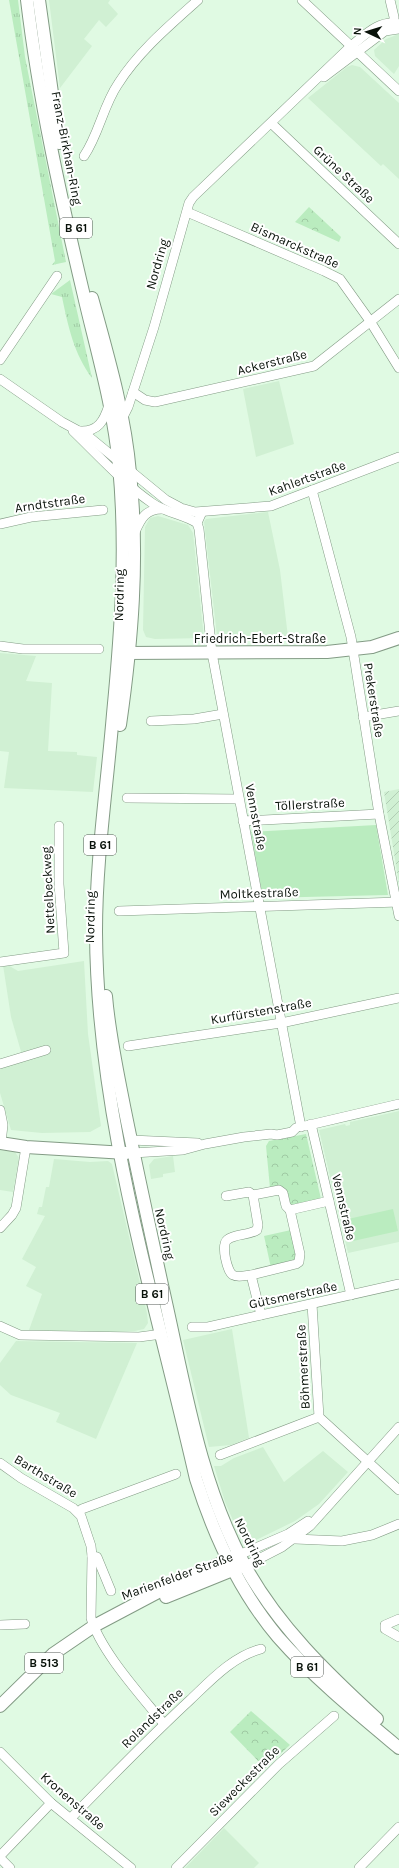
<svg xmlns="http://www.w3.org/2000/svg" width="399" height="1868" font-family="Karla,sans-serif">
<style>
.built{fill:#d0f0d3}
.industrial{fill:url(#industrial-furrows)}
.grass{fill:url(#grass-tufts)}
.park{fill:url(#park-crowns)}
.pitch{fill:#baecbf}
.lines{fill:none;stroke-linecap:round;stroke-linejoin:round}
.minor-casing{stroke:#839b85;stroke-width:10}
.major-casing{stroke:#839b85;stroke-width:14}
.minor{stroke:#fff;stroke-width:9}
.major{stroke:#fff;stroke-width:12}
.labels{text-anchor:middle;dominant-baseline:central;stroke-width:4;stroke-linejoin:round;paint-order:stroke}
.shield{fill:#fff;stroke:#535954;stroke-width:1}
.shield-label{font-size:12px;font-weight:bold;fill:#09120a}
.street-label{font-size:13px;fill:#09120a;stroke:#fff}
</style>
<defs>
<pattern id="industrial-furrows" width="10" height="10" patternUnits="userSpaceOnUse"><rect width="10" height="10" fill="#d0f0d3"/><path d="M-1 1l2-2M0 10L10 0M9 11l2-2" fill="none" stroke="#b1cdb4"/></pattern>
<pattern id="grass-tufts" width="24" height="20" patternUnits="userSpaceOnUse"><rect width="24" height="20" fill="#baecbf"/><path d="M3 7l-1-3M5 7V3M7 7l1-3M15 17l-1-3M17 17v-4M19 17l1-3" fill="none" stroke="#9fc9a3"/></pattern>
<pattern id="park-crowns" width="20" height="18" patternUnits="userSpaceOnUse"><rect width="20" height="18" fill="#baecbf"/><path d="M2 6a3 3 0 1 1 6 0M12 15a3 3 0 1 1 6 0" fill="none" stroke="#9fc9a3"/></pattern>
</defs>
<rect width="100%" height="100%" fill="#e0fae3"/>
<g class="built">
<polygon points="49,0 110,0 108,3 118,14 106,27 99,20 84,39 92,46 60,88"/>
<polygon points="399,34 399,66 394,74 375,56 374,50 386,39"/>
<polygon points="352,65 360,67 399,103 399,179 383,164 381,166 308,98 347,67"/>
<polygon points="279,381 294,444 256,457 243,389"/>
<polygon points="268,512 280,570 288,637 218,636 217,636 204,522 206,519"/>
<polygon points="158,516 188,525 193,533 204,638 155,639 146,637 143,630 145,527 150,518"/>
<polygon points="0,653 36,656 26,681 52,683 48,751 77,752 77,755 97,757 93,792 4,788 9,752 0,751"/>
<polygon points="84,961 88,1034 101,1126 90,1132 42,1133 11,1130 0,1093 0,1062 22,1055 11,1017 3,965 6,964 18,971"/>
<polygon points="399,1111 399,1242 348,1253 319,1130 345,1124 346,1126 350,1125 350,1122"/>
<polygon points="0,1150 15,1152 19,1158 13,1192 0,1190"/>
<polygon points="173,1156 175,1172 163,1174 163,1177 151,1179 149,1165 154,1159"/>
<polygon points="54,1159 90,1162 108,1161 112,1164 147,1313 148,1323 144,1329 135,1331 78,1332 29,1330 42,1294 26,1286 36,1267 22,1259 45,1216 37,1214 39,1207 42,1207 46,1187 49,1187"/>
<polygon points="232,1329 249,1438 231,1445 209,1447 183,1340"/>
<polygon points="16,1341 137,1343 96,1439 56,1422 60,1413 11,1395 0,1385 0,1363"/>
<polygon points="263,1447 284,1482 323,1451 348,1472 319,1504 295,1521 254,1541 247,1541 238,1532 225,1502 214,1466 221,1466 234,1458"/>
<polygon points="224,1828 259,1863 254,1868 185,1868"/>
</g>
<polygon class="industrial" points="399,789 399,884 384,792"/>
<g class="grass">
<polygon points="9,0 18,0 25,57 66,262 52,265 55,261"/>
<path d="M 70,280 L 92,378 C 74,354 68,326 62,297 L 51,294 Z"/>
</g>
<g class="park">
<polygon points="309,207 341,237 339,242 295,222"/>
<polygon points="306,1134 321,1199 292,1205 270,1188 266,1146 269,1141"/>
<polygon points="291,1230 297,1256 296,1260 271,1268 264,1236"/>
<polygon points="251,1711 290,1745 265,1768 230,1732"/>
</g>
<g class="pitch">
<polygon points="376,825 388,895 263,898 251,832"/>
<polygon points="393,1209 398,1231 353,1241 348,1219"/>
</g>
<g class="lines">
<defs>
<g id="minor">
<polyline points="302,0 399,91"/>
<polyline points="390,0 394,17 394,28"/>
<polyline points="324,77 385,31 399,29"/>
<polyline points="271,123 399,244"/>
<path d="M 84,156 C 99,134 103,106 118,84 C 139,51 169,26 198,0"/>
<polyline points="187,212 324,271 340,279 370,321 399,368"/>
<polyline points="0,360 57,276"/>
<polyline points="0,379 62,422 88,436 166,500 181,508 195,512 271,506 399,457"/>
<polyline points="133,392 145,400 155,402 314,366 399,299"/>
<path d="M 122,419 L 128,407 L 154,327 L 189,203 L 193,197 L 351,46 C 365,35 380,19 399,24"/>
<path d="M 73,431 C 98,455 123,483 152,503 C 166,513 183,514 197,523"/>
<path d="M 80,431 C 98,432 104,421 109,405"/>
<polyline points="312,490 351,637 379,814 399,916"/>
<polyline points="202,512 197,523 199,529 212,653 301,1127"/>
<polyline points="0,524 31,517 103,510"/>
<path d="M 135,532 C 141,518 146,509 162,509"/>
<polyline points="0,646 23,649 99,649"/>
<polyline points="363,717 399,711"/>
<polyline points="151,721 194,719 223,714"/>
<polyline points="127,798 239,799"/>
<polyline points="243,821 379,814"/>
<polyline points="119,911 399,902"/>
<polyline points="0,962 64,953 59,884 59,826"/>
<polyline points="128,1046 281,1023 399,998"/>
<polyline points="0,1064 46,1050"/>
<polyline points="0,1110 3,1125 1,1143"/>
<polyline points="311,1124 351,1295"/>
<polyline points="305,1126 399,1104"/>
<polyline points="131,1140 198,1143"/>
<polyline points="133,1153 183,1150 205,1144 244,1137 271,1134 277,1135 292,1132 296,1128"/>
<polyline points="226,1196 249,1192 253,1195 279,1190 283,1193 286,1206 290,1210 300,1254 299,1262 296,1264 251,1275 261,1315"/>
<polyline points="290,1210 329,1201"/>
<polyline points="0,1228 12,1215 16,1208 26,1147"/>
<path d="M 251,1275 C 246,1275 238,1278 233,1275 C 227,1272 221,1245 227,1240 C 235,1233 248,1236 257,1230 L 258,1225 L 253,1195"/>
<polyline points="312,1304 319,1417 399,1490"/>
<polyline points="0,1326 20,1335 139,1337 162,1334"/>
<polyline points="192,1327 208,1327 399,1284"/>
<polyline points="220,1455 319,1417"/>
<path d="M 0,1463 L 21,1478 L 73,1508 L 81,1516 L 91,1546 L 92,1556 L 91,1618 C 101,1652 141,1695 164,1724"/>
<polyline points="78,1512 82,1509 176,1474"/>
<polyline points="295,1539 342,1541 372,1535 399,1524"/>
<polyline points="239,1555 288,1534 308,1521"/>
<polyline points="92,1556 97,1557 111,1591"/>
<polyline points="245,1566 282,1547 310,1526 399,1427"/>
<polyline points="399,1619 385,1625 385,1629 399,1637"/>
<polyline points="0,1625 25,1624"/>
<polyline points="0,1752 51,1803 131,1868"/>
<path d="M 71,1818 C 110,1778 149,1738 190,1700 C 210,1681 233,1656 261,1649"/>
<polyline points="0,1856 51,1803"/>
<polyline points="0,1858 10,1868"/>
<polyline points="176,1868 279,1764 334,1716"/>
<polyline points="359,1868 399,1827"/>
</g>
<g id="major">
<path d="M 27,0 C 39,100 61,199 84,296 C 97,352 114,409 119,466 C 127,549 121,631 113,714 C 107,787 96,859 96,932 C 97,1119 155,1298 196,1479 C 214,1536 240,1592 278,1637 C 314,1678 357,1713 399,1748"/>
<polyline points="39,0 59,143"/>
<path d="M 92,298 C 108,356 125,414 130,473 C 139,558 132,641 120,725"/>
<polyline points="124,653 327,652 372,647 399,638"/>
<path d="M 106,996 C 109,1033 117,1070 124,1106 C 136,1166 149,1225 162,1285 C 184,1380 198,1480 245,1566 C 278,1626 327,1673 377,1719"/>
<polyline points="0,1143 26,1147 126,1153"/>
<polyline points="166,1597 240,1567"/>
<polyline points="0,1706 53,1654 94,1626 162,1590 234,1557"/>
</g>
</defs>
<use href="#minor" class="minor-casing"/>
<use href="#major" class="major-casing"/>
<use href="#minor" class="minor"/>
<use href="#major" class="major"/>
</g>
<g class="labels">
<g class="shield">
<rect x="60" y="218" width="32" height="20" rx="3"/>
<rect x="84" y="835" width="32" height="20" rx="3"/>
<rect x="136" y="1284" width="32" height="20" rx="3"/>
<rect x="25" y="1653" width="38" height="20" rx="3"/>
<rect x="291" y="1657" width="32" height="20" rx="3"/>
</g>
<g class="shield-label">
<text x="76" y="228">B 61</text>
<text x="100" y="845">B 61</text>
<text x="152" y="1294">B 61</text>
<text x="44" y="1663">B 513</text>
<text x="307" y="1667">B 61</text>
</g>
<g class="street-label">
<text transform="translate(67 148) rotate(79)">Franz-Birkhan-Ring</text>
<text transform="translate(344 174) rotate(43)">Grüne Straße</text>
<text transform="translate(295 245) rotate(24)">Bismarckstraße</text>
<text transform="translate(157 264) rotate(-74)">Nordring</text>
<text transform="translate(272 362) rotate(-14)">Ackerstraße</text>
<text transform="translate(307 478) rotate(-20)">Kahlertstraße</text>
<text transform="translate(50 503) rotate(-8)">Arndtstraße</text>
<text transform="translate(119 595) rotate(-89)">Nordring</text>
<text x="260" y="638">Friedrich-Ebert-Straße</text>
<text transform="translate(374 700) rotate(81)">Prekerstraße</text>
<text transform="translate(310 804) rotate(-3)">Töllerstraße</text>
<text transform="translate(256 817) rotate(79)">Vennstraße</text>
<text transform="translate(48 890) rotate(-93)">Nettelbeckweg</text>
<text transform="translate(259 893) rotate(-2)">Moltkestraße</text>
<text transform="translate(90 917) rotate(-89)">Nordring</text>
<text transform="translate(261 1011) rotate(-10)">Kurfürstenstraße</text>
<text transform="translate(344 1207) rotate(77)">Vennstraße</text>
<text transform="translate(165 1234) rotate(77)">Nordring</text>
<text transform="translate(293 1295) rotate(-12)">Gütsmerstraße</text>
<text transform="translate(303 1367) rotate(-93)">Böhmerstraße</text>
<text transform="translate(46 1476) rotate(31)">Barthstraße</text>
<text transform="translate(250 1542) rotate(63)">Nordring</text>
<text transform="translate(177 1576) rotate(-20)">Marienfelder Straße</text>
<text transform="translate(152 1718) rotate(-44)">Rolandstraße</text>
<text transform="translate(244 1781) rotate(-45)">Sieweckestraße</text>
<text transform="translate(73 1801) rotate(41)">Kronenstraße</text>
</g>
</g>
<g transform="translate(367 32) rotate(274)" stroke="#ffffff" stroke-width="3" paint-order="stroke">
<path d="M0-3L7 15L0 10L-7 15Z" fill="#09120a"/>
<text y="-6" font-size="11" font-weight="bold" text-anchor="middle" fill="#09120a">N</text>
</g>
</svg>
